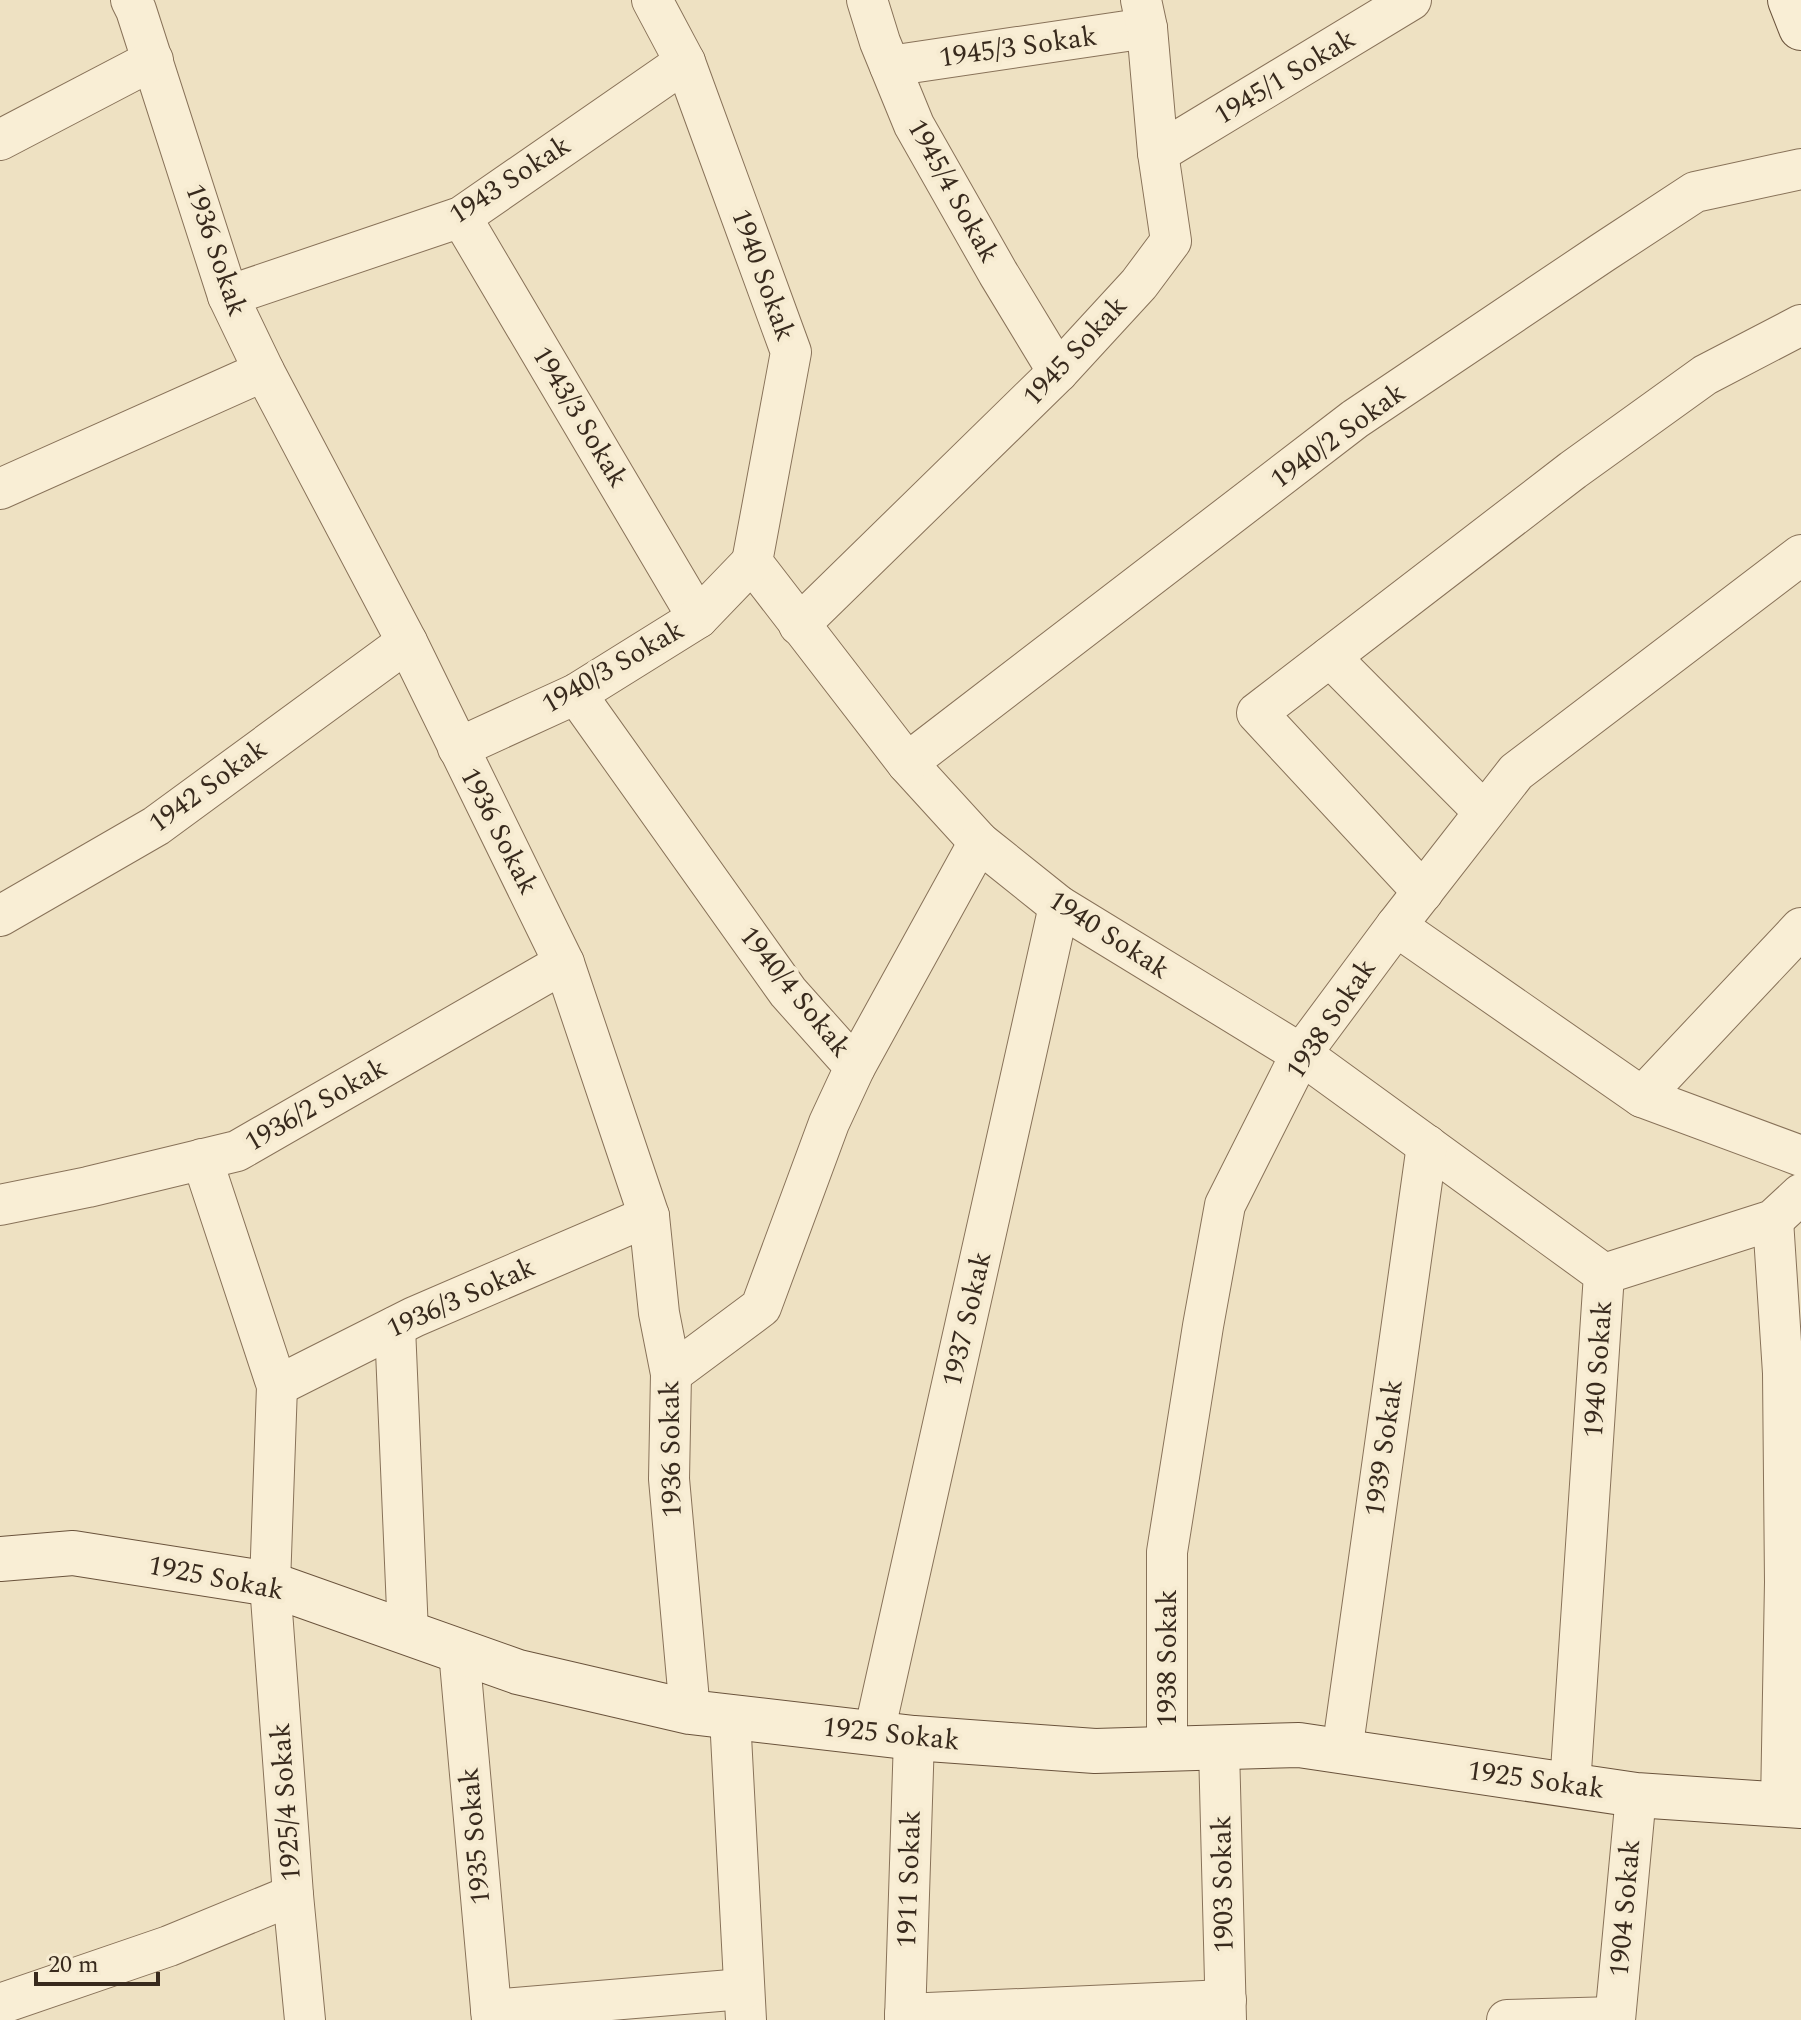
<svg xmlns="http://www.w3.org/2000/svg" width="1801" height="2020" font-family="Spectral,serif">
<style>
.lines{fill:none;stroke-linecap:round;stroke-linejoin:round}
.street-casing{stroke:#887259;stroke-width:42}
.secondary-casing{stroke:#6a533c;stroke-width:46}
.street{stroke:#f9eed5;stroke-width:40}
.secondary{stroke:#f9eed5;stroke-width:44}
.labels{text-anchor:middle;dominant-baseline:central;stroke-width:8;stroke-linejoin:round;paint-order:stroke}
.street-label{font-size:28px;fill:#382a1d;stroke:#f6ebd1}
</style>
<rect width="100%" height="100%" fill="#eee1c2"/>
<g class="lines">
<defs>
<g id="street">
<polyline points="131,0 136,10 228,296 264,371 407,642 564,963 649,1216 659,1313 671,1374 669,1479 690,1712"/>
<polyline points="652,0 685,62 791,352 752,562 907,763 979,842 1059,906 1301,1054 1604,1274 1570,1786"/>
<polyline points="867,0 880,42 914,125 998,273 1058,372"/>
<polyline points="890,66 1147,28"/>
<polyline points="0,140 153,60"/>
<polyline points="1158,153 1411,0"/>
<polyline points="461,217 698,618"/>
<polyline points="228,296 461,217 685,62"/>
<polyline points="0,489 264,371"/>
<polyline points="799,625 1058,372 1139,284 1171,241 1158,153 1147,28 1141,0"/>
<polyline points="1330,657 1484,812"/>
<polyline points="576,694 788,992 855,1067 829,1123 761,1307 671,1374"/>
<polyline points="458,748 576,694 698,618 752,562"/>
<polyline points="907,763 1355,419 1602,253 1695,192 1801,169"/>
<polyline points="1423,892 1257,713 1573,470 1705,375 1801,325"/>
<polyline points="0,916 156,826 407,642"/>
<polyline points="1396,926 1642,1097 1801,1156"/>
<polyline points="855,1067 979,842"/>
<polyline points="1642,1097 1801,928"/>
<polyline points="202,1159 277,1386 270,1584 293,1895 305,2020"/>
<polyline points="0,1205 88,1187 237,1151 564,963"/>
<polyline points="1773,1220 1783,1373 1785,1582 1781,1805"/>
<polyline points="1604,1274 1773,1220 1801,1194"/>
<polyline points="395,1327 408,1633"/>
<polyline points="277,1386 414,1317 649,1216"/>
<polyline points="459,1651 492,2020"/>
<polyline points="730,1717 746,2020"/>
<polyline points="874,1733 1059,906"/>
<polyline points="1219,1748 1226,2020"/>
<polyline points="1167,1749 1167,1552 1203,1326 1225,1205 1301,1054 1396,926 1516,772 1801,555"/>
<polyline points="1342,1752 1427,1145"/>
<polyline points="0,2004 169,1946 293,1895"/>
<polyline points="491,2010 743,1989"/>
<polyline points="905,2014 1226,2000"/>
<polyline points="905,2020 914,1738"/>
<polyline points="1507,2020 1615,2017"/>
<polyline points="1615,2020 1636,1795"/>
</g>
<g id="secondary">
<polyline points="1790,0 1801,28"/>
<polyline points="0,1559 73,1553 270,1584 518,1672 690,1712 914,1738 1095,1751 1299,1745 1636,1795 1801,1806"/>
</g>
</defs>
<use href="#street" class="street-casing"/>
<use href="#secondary" class="secondary-casing"/>
<use href="#street" class="street"/>
<use href="#secondary" class="secondary"/>
</g>
<g class="labels">
<g class="street-label">
<text transform="translate(1018 47) rotate(-8)">1945/3 Sokak</text>
<text transform="translate(1285 77) rotate(-31)">1945/1 Sokak</text>
<text transform="translate(510 180) rotate(-33)">1943 Sokak</text>
<text transform="translate(953 191) rotate(61)">1945/4 Sokak</text>
<text transform="translate(216 250) rotate(71)">1936 Sokak</text>
<text transform="translate(763 275) rotate(70)">1940 Sokak</text>
<text transform="translate(1075 351) rotate(-47)">1945 Sokak</text>
<text transform="translate(580 417) rotate(59)">1943/3 Sokak</text>
<text transform="translate(1338 436) rotate(-36)">1940/2 Sokak</text>
<text transform="translate(613 667) rotate(-30)">1940/3 Sokak</text>
<text transform="translate(208 786) rotate(-36)">1942 Sokak</text>
<text transform="translate(499 831) rotate(63)">1936 Sokak</text>
<text transform="translate(1109 935) rotate(33)">1940 Sokak</text>
<text transform="translate(795 992) rotate(51)">1940/4 Sokak</text>
<text transform="translate(1331 1019) rotate(-56)">1938 Sokak</text>
<text transform="translate(316 1105) rotate(-30)">1936/2 Sokak</text>
<text transform="translate(461 1298) rotate(-24)">1936/3 Sokak</text>
<text transform="translate(967 1319) rotate(-77)">1937 Sokak</text>
<text transform="translate(1598 1369) rotate(-86)">1940 Sokak</text>
<text transform="translate(1384 1448) rotate(-82)">1939 Sokak</text>
<text transform="translate(671 1449) rotate(-91)">1936 Sokak</text>
<text transform="translate(216 1578) rotate(11)">1925 Sokak</text>
<text transform="translate(1167 1658) rotate(-90)">1938 Sokak</text>
<text transform="translate(891 1734) rotate(6)">1925 Sokak</text>
<text transform="translate(1536 1780) rotate(8)">1925 Sokak</text>
<text transform="translate(286 1802) rotate(-94)">1925/4 Sokak</text>
<text transform="translate(475 1836) rotate(-95)">1935 Sokak</text>
<text transform="translate(909 1879) rotate(-88)">1911 Sokak</text>
<text transform="translate(1223 1884) rotate(-91)">1903 Sokak</text>
<text transform="translate(1625 1908) rotate(-85)">1904 Sokak</text>
</g>
</g>
<path d="M36 1972v12h122v-12" fill="none" stroke="#382a1d" stroke-width="4"/>
<text x="48" y="1972" font-size="24" fill="#382a1d" stroke="#f6ebd1" stroke-width="6" paint-order="stroke">20 m</text>
</svg>
